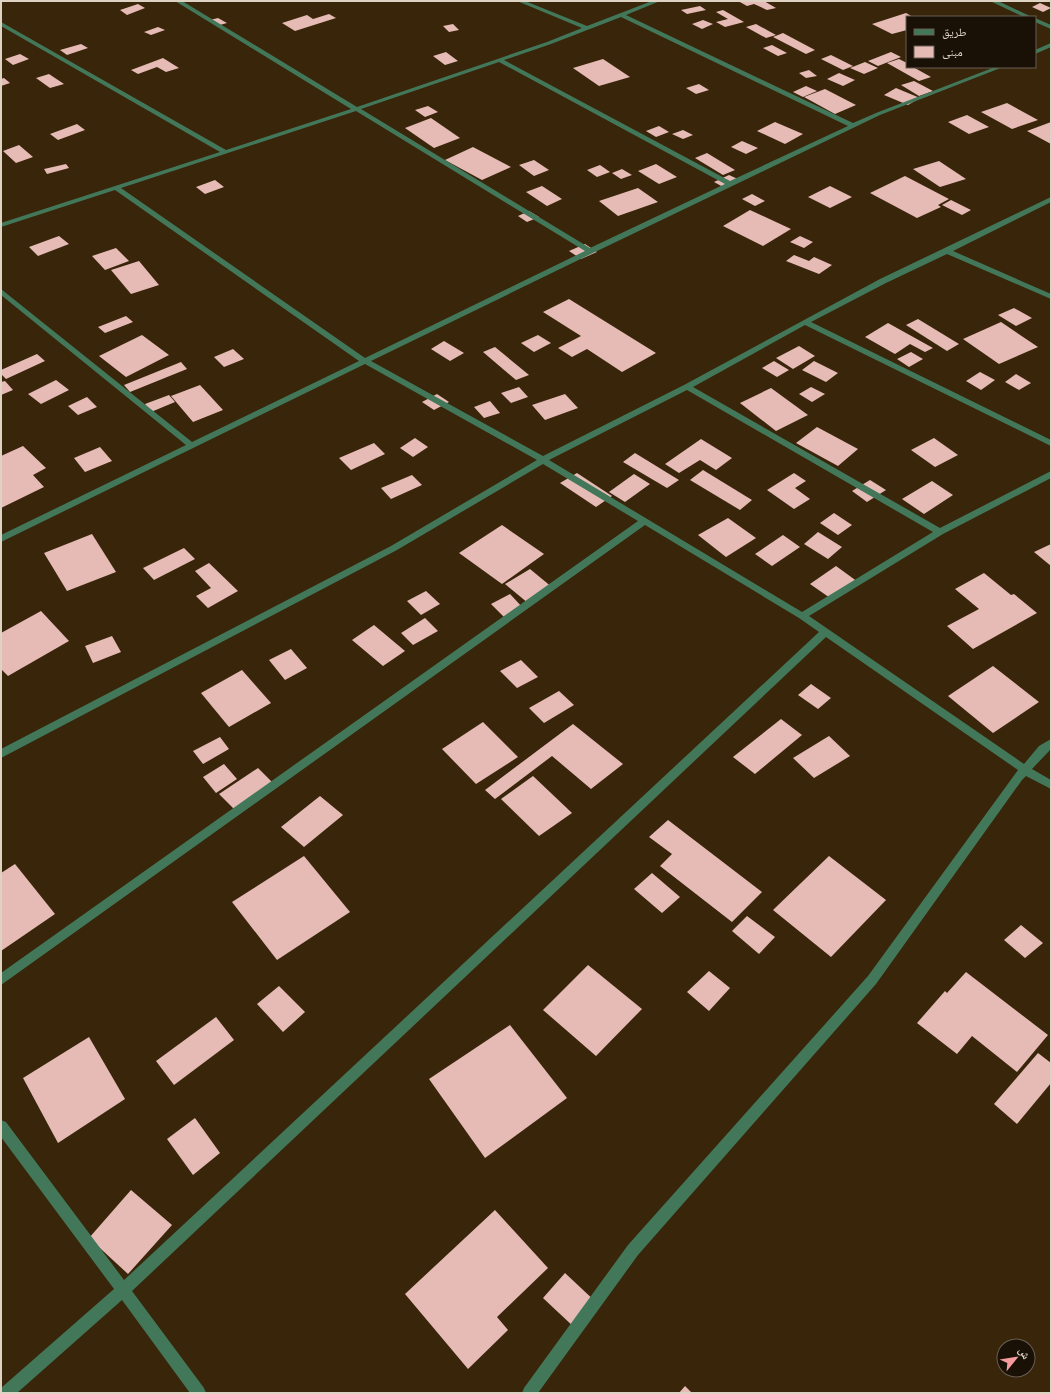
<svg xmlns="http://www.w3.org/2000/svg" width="1052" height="1394" font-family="'Golos Text','Noto Naskh Arabic',sans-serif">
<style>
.building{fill:#e6bbb5}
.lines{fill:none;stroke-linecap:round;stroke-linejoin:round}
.minor{fill:#427859;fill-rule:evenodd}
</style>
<rect width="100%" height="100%" fill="#38250a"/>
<g class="building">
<polygon points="738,1 764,1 776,8 767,10 754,4 747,6"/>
<polygon points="1040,3 1051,8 1043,12 1032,7"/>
<polygon points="138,4 145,8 127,15 120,10"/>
<polygon points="700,6 706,10 687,14 681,10"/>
<polygon points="723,10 744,22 725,27 716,22 728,19 716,12"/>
<polygon points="906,13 913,17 907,17 907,30 892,34 872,24"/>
<polygon points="329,14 336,18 295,31 282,23 307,15 313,19"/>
<polygon points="218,18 227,23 220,25 210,20"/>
<polygon points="703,20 713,24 702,29 692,24"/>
<polygon points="453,24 459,30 449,32 443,26"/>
<polygon points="756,24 776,35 766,38 746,27"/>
<polygon points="158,27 165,30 151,35 144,32"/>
<polygon points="783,33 815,50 806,54 773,37"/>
<polygon points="81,44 88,48 67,55 60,50"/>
<polygon points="772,45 787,53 778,56 763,48"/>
<polygon points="446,52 458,61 445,65 433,56"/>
<polygon points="891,52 901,57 878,66 868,61"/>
<polygon points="20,54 29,59 13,65 5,59"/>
<polygon points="831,55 853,66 843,70 821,59"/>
<polygon points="163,58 179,68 166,72 157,67 138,74 131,70"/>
<polygon points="603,59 630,77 599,86 573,68"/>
<polygon points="899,59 907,63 907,67 913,67 931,77 919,81 887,63"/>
<polygon points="865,62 878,68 864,74 850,68"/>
<polygon points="809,70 817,76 806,78 799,73"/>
<polygon points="839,73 855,80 843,86 827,79"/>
<polygon points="49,74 64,84 50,88 36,78"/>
<polygon points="4,78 10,83 1,86 1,79"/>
<polygon points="914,81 933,91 919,96 901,85"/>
<polygon points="699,84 709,90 696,94 686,88"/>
<polygon points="806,86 817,91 803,97 793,92"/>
<polygon points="896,88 920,98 908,105 884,95"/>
<polygon points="825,89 856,105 835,114 804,97"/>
<polygon points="1007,103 1038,120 1012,129 981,112"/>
<polygon points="428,106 438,112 425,117 415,110"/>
<polygon points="967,115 989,127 969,134 948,122"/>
<polygon points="431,118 460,138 434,148 405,128"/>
<polygon points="775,122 803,134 785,144 757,131"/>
<polygon points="1051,122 1051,144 1027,131"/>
<polygon points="77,124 85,130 58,140 50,134"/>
<polygon points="659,126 669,132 656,137 646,131"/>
<polygon points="683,130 693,135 683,139 672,134"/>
<polygon points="742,141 758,148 746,154 731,147"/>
<polygon points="19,145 33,157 16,163 3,151"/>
<polygon points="473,147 511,167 482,180 445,160"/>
<polygon points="707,153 735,170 723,175 695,158"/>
<polygon points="534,160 549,170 534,176 519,165"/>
<polygon points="939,161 966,179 940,187 913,169"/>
<polygon points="66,164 69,168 47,174 44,169"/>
<polygon points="656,164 677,177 659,184 638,171"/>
<polygon points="600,165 610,172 597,177 587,170"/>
<polygon points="622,169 632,175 621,179 612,173"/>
<polygon points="729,175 740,180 725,188 714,182"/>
<polygon points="905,176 949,199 938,205 941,207 917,218 870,193"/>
<polygon points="215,180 224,187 205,194 196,187"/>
<polygon points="542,186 562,199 547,206 526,192"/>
<polygon points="830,186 852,197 830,208 808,197"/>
<polygon points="638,188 658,202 618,216 599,201"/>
<polygon points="752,194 765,201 755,206 742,199"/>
<polygon points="951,200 971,210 962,215 942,205"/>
<polygon points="750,210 791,229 763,246 723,226"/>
<polygon points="529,211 539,217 527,222 518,216"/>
<polygon points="59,236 69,244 38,256 29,247"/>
<polygon points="800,236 813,242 804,248 790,242"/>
<polygon points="585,244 597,252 581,259 569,251"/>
<polygon points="116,248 129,261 105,270 92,256"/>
<polygon points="794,255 809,261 814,257 832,265 819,274 786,261"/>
<polygon points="139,261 159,285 131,294 111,270"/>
<polygon points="569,299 656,353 622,372 587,349 572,357 558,348 581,336 543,312"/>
<polygon points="1014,308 1032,318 1016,326 998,315"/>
<polygon points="126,316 133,322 105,333 98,327"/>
<polygon points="918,319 959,344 947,351 906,325"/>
<polygon points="1001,322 1038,347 999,364 963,339"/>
<polygon points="888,323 933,348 925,352 910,344 895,354 865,337"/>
<polygon points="142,335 169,355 126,377 99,356"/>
<polygon points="538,335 551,343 534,352 521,343"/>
<polygon points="444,341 464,353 450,361 431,349"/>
<polygon points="799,346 815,356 793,369 776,358"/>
<polygon points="495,347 529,375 516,380 483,352"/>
<polygon points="233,349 244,359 224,367 214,357"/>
<polygon points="911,352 923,359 909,367 897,359"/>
<polygon points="37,354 45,361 6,379 1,374 1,370"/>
<polygon points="774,361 789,370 777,377 762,368"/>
<polygon points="814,361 838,373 826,382 802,370"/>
<polygon points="181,362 187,369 130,392 124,385"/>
<polygon points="980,372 995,380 981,390 966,381"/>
<polygon points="1016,374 1031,383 1019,390 1005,382"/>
<polygon points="56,380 69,390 41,404 28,394"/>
<polygon points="5,381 13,390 1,395 1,382"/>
<polygon points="200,385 223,410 193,422 171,396"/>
<polygon points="519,387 528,397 511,403 501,393"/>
<polygon points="811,387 825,394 812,402 799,394"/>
<polygon points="771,388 808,415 776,431 740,403"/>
<polygon points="437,394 449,402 434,410 422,402"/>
<polygon points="565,394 578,408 545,420 532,405"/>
<polygon points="169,395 175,402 151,412 145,404"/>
<polygon points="87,397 97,407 78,415 68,406"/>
<polygon points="490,401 500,413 484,418 474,407"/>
<polygon points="817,427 858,449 838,466 796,443"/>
<polygon points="415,438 428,447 413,457 400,448"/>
<polygon points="934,438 958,455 935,467 911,450"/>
<polygon points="701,439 732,458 716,470 700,460 679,473 665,464"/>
<polygon points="374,443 385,454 351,470 339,458"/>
<polygon points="23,446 46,468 33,475 44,487 1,508 1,456"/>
<polygon points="100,447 112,461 85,472 74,458"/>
<polygon points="635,453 679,480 667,488 623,462"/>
<polygon points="703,470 752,500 740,510 690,480"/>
<polygon points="577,473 612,496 596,507 560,483"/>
<polygon points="794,473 806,481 795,488 810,499 794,509 767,490"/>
<polygon points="634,474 650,484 625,502 609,492"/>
<polygon points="412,475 422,485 391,499 381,488"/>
<polygon points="870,480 886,490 867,502 852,491"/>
<polygon points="932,481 953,495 924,514 902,499"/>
<polygon points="834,513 852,525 838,535 820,523"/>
<polygon points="728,518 756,538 726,557 698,535"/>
<polygon points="502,525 544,554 502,584 459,553"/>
<polygon points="818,532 842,547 828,559 804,544"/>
<polygon points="92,534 116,572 67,591 44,553"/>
<polygon points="783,535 800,547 772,566 755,554"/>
<polygon points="1051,544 1051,566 1034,552"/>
<polygon points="184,548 195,559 154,580 143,568"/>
<polygon points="209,563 238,591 208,608 196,596 211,588 195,571"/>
<polygon points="836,566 858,582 833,600 810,584"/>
<polygon points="530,569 553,588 528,603 505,584"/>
<polygon points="984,573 1011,595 1014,594 1037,613 973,649 947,626 979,609 955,589"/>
<polygon points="426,591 440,604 421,615 407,601"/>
<polygon points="510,594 524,609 505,618 491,604"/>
<polygon points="41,611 69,641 8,676 1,669 1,633"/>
<polygon points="425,618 438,631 413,645 401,633"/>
<polygon points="374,625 405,651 383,666 352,640"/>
<polygon points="112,636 121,652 93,663 85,646"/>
<polygon points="291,649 307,668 285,680 269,660"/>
<polygon points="521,660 538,677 517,688 500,671"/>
<polygon points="993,666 1039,702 993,733 948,696"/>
<polygon points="242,670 271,703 229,727 201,693"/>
<polygon points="811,684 831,698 818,709 798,695"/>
<polygon points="559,691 574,705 544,723 529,708"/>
<polygon points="781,719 802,735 755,774 733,757"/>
<polygon points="483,722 518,757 476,784 442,749"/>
<polygon points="573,724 623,764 591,789 552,756 495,799 485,790"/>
<polygon points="829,736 850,756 814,778 793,758"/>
<polygon points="220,737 229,749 203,764 193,751"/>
<polygon points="224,764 237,779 216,793 203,777"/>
<polygon points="258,768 274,784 235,810 219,794"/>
<polygon points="533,776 572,813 539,836 501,799"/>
<polygon points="320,796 343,815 304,847 281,827"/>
<polygon points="668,820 762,892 732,922 660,866 672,854 649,837"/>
<polygon points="304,856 350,912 277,960 232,902"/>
<polygon points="829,856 886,900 831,957 773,910"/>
<polygon points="15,864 55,914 1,951 1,873"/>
<polygon points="652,873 680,897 662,913 634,889"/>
<polygon points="747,916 775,937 759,954 732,931"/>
<polygon points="1021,925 1043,943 1025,958 1004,940"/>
<polygon points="588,965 642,1009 596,1056 543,1010"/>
<polygon points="709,971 730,988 709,1011 687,992"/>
<polygon points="966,972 1048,1035 1017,1072 972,1036 957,1054 917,1023 945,991 947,993"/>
<polygon points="279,986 305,1012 283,1032 257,1004"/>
<polygon points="216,1017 234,1040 174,1085 156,1061"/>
<polygon points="510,1025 567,1098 485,1158 429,1079"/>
<polygon points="89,1037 125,1099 58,1143 23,1078"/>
<polygon points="1038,1053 1051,1063 1051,1083 1017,1124 994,1104"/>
<polygon points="195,1118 220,1153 193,1175 167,1139"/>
<polygon points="131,1190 172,1225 128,1274 89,1238"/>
<polygon points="495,1210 548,1268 497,1317 508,1330 468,1369 405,1294"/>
<polygon points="565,1273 597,1303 576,1329 543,1298"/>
<polygon points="685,1386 692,1393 679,1393"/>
</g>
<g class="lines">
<g class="minor">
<path d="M 175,1 L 182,1 L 357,107 L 547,42 L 582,28 L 517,1 L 525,1 L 587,26 L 652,1 L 660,1 L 626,15 L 853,123 L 876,113 L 995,67 L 1003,67 L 880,115 L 593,253 L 371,361 L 543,456 L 684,385 L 880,279 L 1051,197 L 1051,202 L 953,251 L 1051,294 L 1051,299 L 947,254 L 886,283 L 811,322 L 1051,440 L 1051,446 L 805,325 L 693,387 L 940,528 L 1051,471 L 1051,478 L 943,534 L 809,616 L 1024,764 L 1039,746 L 1051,739 L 1051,749 L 1032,769 L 1051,780 L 1051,789 L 1026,776 L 1022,780 L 876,984 L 638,1255 L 538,1393 L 522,1393 L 524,1388 L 628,1245 L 868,976 L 1018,770 L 826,637 L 132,1291 L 204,1388 L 206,1393 L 190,1393 L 122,1300 L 17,1393 L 1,1393 L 1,1388 L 114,1289 L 1,1137 L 1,1120 L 6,1122 L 124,1280 L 819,632 L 799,618 L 645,525 L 1,985 L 1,973 L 638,521 L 543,464 L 397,550 L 1,758 L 1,749 L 391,546 L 537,460 L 365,364 L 1,542 L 1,535 L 186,445 L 1,295 L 1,289 L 192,442 L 359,361 L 115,190 L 1,227 L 1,223 L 220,152 L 1,26 L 1,22 L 226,150 L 351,109 ZM 621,17 L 848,126 L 730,181 L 504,60 L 551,44 ZM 499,62 L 725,184 L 590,248 L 361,109 ZM 356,111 L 585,251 L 365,358 L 121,188 ZM 687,390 L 933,532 L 802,612 L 549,460 Z"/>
<polygon points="990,1 998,1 1032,17 1024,17"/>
<polygon points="1035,18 1051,25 1051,29 1035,22"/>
<polygon points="1051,43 1051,47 1035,54 1035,50"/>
</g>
</g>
<rect width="1052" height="1394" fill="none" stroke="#ded2c3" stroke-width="4"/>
<rect x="906" y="16" width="130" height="52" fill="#191006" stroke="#685e52"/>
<rect x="914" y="29" width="20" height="6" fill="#427859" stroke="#685e52"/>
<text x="942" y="36" font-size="12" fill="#ded2c3">طريق</text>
<rect x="914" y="46" width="20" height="12" fill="#e6bbb5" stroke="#685e52"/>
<text x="942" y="56" font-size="12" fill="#ded2c3">مبنى</text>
<g transform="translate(1016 1358) rotate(60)"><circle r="19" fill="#191006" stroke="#685e52"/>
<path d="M0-3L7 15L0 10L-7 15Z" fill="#f59b9d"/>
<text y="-6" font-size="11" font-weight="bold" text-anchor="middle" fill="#ded2c3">ش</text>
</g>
</svg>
